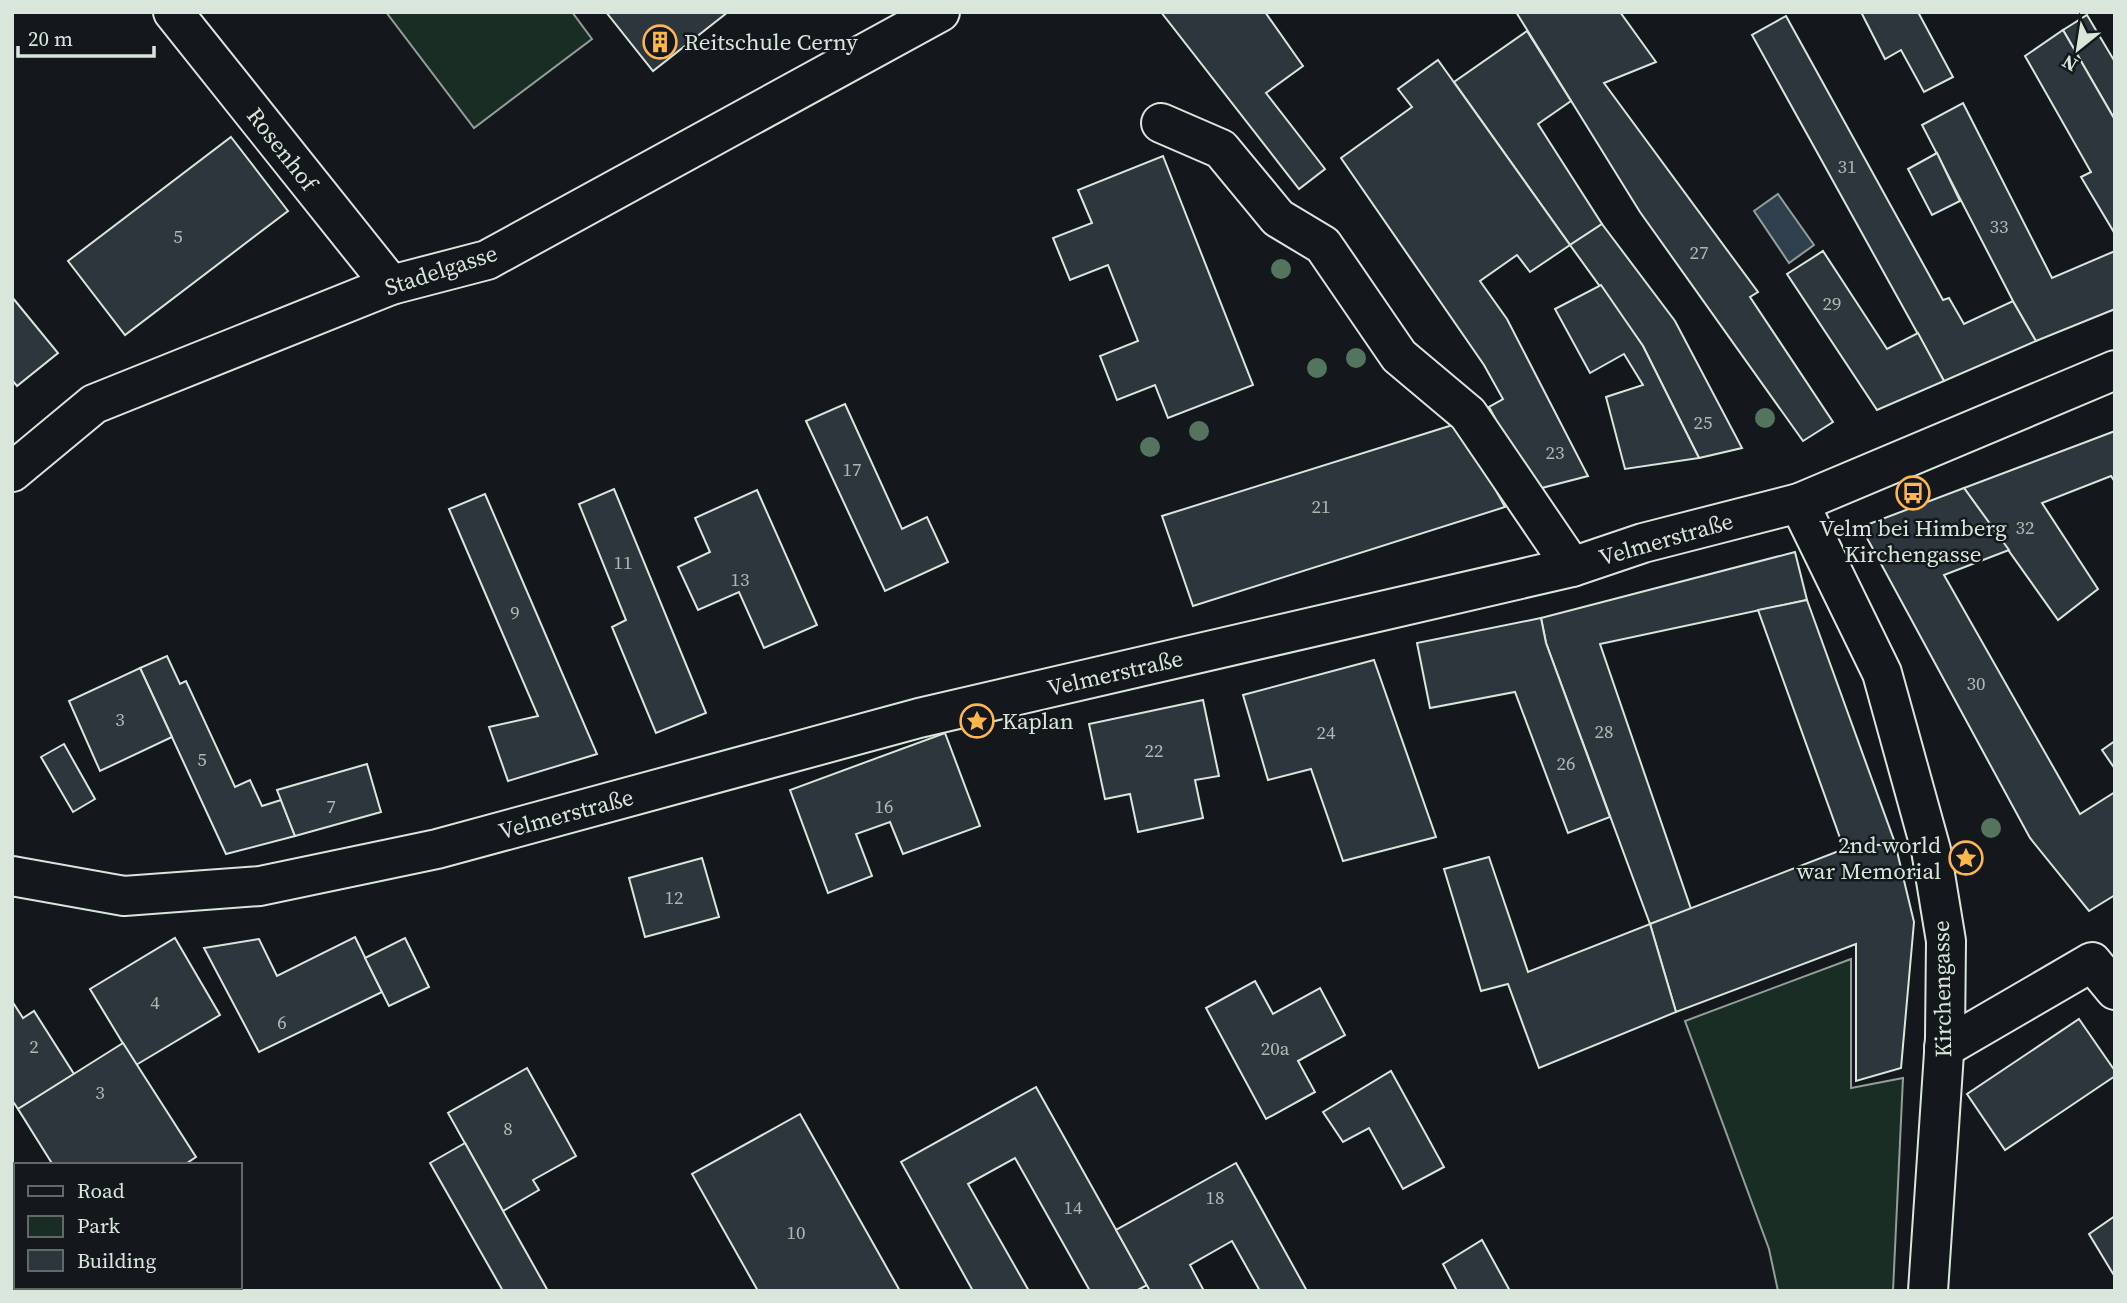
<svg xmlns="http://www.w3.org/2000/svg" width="2127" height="1303" font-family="'Source Serif 4',serif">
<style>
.green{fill:#1a2d24;stroke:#939e99;stroke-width:2}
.water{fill:#2f3f4d;stroke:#939e99;stroke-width:2}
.building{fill:#2c363c;stroke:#d8e6dc;stroke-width:2}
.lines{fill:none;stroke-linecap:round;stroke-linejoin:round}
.minor-casing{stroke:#d8e6dc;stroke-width:42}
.minor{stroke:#14181c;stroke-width:38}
.tree{fill:#55745f}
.labels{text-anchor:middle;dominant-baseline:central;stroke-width:5;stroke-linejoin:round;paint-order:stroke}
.number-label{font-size:19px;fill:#adbab4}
.poi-label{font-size:23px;fill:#d8e6dc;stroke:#14181c;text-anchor:start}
.street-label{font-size:23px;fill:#d8e6dc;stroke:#14181c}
</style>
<rect width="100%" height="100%" fill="#14181c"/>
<g class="green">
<polygon points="386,12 572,12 592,39 474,128"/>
<polygon points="1851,959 1851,1088 1903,1078 1893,1291 1778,1291 1769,1249 1685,1021"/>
</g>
<polygon class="water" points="1778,194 1814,245 1789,263 1754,211"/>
<g class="building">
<polygon points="606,12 728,12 653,71"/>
<polygon points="1161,12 1265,12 1303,66 1266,93 1325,169 1299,189"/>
<polygon points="1516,12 1620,12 1656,62 1604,83 1758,292 1750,297 1833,422 1803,441 1640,212"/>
<polygon points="1861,12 1918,12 1953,77 1924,92 1901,50 1885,59"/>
<polygon points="2087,15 2115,62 2115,120 2063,30"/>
<polygon points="1786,16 1943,300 1949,298 1964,324 2013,301 2036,341 1944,381 1752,35"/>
<polygon points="2063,30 2115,120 2115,234 2081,177 2091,172 2025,56"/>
<polygon points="1527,31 1571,101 1538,124 1602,224 1570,245 1454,82"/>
<polygon points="1438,60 1570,245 1530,272 1517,255 1480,281 1507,319 1588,476 1534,490 1489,407 1503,399 1484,365 1341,158 1412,107 1398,89"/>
<polygon points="1963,103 2052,278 2115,251 2115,309 2036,341 2013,301 1922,125"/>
<polygon points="231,137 288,211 125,335 68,261"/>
<polygon points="1937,153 1960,201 1932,215 1908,169"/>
<polygon points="1163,156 1253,385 1168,418 1155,385 1117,400 1100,356 1138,341 1108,265 1070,280 1053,238 1092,223 1078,190"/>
<polygon points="1602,224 1675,321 1742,448 1699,458 1643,346 1570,245"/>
<polygon points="1823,251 1887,349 1918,333 1944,381 1877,410 1787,274"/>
<polygon points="1601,285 1643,346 1699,458 1625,469 1606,397 1643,385 1624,354 1590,373 1555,309"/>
<polygon points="12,297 58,353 17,386 12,380"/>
<polygon points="845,404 902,529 927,517 948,562 885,591 806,421"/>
<polygon points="1459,423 1505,507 1193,606 1162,516"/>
<polygon points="2115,431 2115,482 2111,476 2042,503 2098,589 2058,620 1964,488"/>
<polygon points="1964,488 2009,550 1944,575 2080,814 2115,792 2115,895 2089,911 2030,838 1861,527"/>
<polygon points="614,489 706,713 656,733 612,627 626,620 579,504"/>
<polygon points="757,490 817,625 764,648 739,592 698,610 678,567 710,552 695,518"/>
<polygon points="485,494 597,754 508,781 489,727 538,716 449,509"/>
<polygon points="1795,552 1807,600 1600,644 1691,909 1650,924 1546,643 1541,618"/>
<polygon points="1807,600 1895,843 1844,849 1758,610"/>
<polygon points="1541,618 1546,643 1610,817 1568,833 1515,692 1430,708 1417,643"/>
<polygon points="167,656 180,684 186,681 235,787 250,780 262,806 281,800 295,836 226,854 140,668"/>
<polygon points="1374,660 1436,837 1343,861 1311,769 1268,780 1243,695"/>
<polygon points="140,668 172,737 100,771 69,701"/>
<polygon points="1203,700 1219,776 1195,780 1203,818 1138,832 1130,794 1105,799 1089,724"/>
<polygon points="945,733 980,826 903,854 890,822 856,834 872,876 828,893 790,790"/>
<polygon points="2115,741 2115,769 2102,750"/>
<polygon points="64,744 95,799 73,812 41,757"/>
<polygon points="367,764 381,812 295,836 277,790"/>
<polygon points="1895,843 1914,922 1901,1068 1856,1081 1856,944 1676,1012 1650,924 1844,849"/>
<polygon points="1489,857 1528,972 1650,924 1676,1012 1539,1068 1508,984 1481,991 1444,869"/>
<polygon points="702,858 719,917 645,937 629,878"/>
<polygon points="355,937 382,992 259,1052 204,948 259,939 277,976"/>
<polygon points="175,938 220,1015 136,1065 90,989"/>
<polygon points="405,938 429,987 389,1006 365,958"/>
<polygon points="1255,981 1273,1014 1320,988 1345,1035 1298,1061 1315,1092 1266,1119 1206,1008"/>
<polygon points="12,1001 23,1018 34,1011 74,1074 18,1109 12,1100"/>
<polygon points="2079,1019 2115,1071 2115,1076 2005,1150 1967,1094"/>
<polygon points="123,1043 196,1157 184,1165 53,1165 18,1109"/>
<polygon points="527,1068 576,1156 533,1180 539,1190 503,1211 448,1113"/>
<polygon points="1391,1071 1444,1167 1403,1189 1369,1128 1343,1142 1323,1112"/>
<polygon points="1036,1087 1147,1285 1136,1291 1090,1291 1015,1158 968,1184 1029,1291 973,1291 901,1162"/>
<polygon points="800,1114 900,1291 758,1291 692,1174"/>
<polygon points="465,1143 503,1211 548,1291 503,1291 430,1163"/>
<polygon points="1236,1163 1307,1291 1260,1291 1232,1241 1190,1265 1204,1291 1150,1291 1116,1230"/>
<polygon points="2115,1216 2115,1277 2089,1234"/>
<polygon points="1482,1240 1510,1291 1457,1291 1443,1264"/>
</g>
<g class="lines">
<defs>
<g id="minor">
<polyline points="173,12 391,285"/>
<polyline points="1161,123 1221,149 1278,218 1323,245 1399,356 1468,414 1572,567"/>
<polyline points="12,472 94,404 391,285 487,260 940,12"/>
<polyline points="1799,503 1882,673 1931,850 1946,941 1945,1038 1928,1291"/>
<polyline points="12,876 124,896 260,886 437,849 919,718 1572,567 1643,543 1799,503 2115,370"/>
<polyline points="1944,1048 2092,962 2115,990"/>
<polyline points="12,1183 16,1188"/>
<polyline points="12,1220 16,1218"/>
<polyline points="78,1287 81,1291"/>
</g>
</defs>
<use href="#minor" class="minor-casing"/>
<use href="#minor" class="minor"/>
</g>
<g class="tree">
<circle cx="1281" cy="269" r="10"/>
<circle cx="1356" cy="358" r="10"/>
<circle cx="1317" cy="368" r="10"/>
<circle cx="1765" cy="418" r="10"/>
<circle cx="1199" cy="431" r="10"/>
<circle cx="1150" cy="447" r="10"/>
<circle cx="1991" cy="828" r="10"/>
</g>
<defs>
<symbol id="building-ring" viewBox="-11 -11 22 22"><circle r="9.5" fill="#14181c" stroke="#ffb74d" stroke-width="1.5"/><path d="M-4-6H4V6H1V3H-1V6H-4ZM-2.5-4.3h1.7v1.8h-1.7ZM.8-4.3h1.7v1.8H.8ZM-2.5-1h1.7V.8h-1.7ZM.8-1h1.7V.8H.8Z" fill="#ffb74d"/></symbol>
<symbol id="bus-ring" viewBox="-11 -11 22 22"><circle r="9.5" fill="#14181c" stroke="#ffb74d" stroke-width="1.5"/><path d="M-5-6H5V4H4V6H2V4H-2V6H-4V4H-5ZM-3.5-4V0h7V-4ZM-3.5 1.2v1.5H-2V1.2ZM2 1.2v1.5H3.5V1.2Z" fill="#ffb74d"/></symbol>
<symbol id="sight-ring" viewBox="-11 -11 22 22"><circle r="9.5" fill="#14181c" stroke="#ffb74d" stroke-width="1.5"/><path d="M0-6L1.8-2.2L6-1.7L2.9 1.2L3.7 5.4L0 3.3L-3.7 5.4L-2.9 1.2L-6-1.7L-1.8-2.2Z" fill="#ffb74d"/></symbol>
</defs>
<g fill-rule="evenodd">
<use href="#building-ring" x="641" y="23" width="38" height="38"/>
<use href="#bus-ring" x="1894" y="474" width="38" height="38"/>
<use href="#sight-ring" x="958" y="702" width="38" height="38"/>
<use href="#sight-ring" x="1947" y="839" width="38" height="38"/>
</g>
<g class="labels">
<g class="number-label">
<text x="1847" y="166">31</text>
<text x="1999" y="226">33</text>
<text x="178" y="236">5</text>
<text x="1699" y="252">27</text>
<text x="1832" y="303">29</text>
<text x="1703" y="422">25</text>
<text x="1555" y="452">23</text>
<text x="852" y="469">17</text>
<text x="1321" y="506">21</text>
<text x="2025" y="527">32</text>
<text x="623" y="562">11</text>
<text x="740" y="579">13</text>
<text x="515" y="612">9</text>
<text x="1976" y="683">30</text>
<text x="120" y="719">3</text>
<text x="1604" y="731">28</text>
<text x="1326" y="732">24</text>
<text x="1154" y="750">22</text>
<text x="202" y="759">5</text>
<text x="1566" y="763">26</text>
<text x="331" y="806">7</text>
<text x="884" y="806">16</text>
<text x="674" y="897">12</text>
<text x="155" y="1002">4</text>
<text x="282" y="1022">6</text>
<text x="34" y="1046">2</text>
<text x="1275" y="1048">20a</text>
<text x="100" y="1092">3</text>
<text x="508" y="1128">8</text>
<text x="1215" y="1197">18</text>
<text x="1073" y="1207">14</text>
<text x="796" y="1232">10</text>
</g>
<g class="poi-label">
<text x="684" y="42">Reitschule Cerny</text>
<text x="1913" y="528" text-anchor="middle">Velm bei Himberg<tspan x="1913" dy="26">Kirchengasse</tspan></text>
<text x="1002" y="721">Kaplan</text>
<text x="1941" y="845" text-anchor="end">2nd world<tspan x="1941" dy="26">war Memorial</tspan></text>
</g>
<g class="street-label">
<text transform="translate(282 149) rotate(52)">Rosenhof</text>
<text transform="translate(441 270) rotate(-18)">Stadelgasse</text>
<text transform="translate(1666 539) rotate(-16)">Velmerstraße</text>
<text transform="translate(1115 673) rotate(-13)">Velmerstraße</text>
<text transform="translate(566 814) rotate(-15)">Velmerstraße</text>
<text transform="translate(1942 989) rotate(-91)">Kirchengasse</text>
</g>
</g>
<rect width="2127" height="1303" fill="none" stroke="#d8e6dc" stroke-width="28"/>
<rect x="14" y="1163" width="228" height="126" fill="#14181c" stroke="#626a69" stroke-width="2"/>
<rect x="28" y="1186" width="35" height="10" fill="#14181c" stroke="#626a69" stroke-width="2"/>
<text x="77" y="1198" font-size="21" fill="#d8e6dc">Road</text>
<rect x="28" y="1216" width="35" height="21" fill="#1a2d24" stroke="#626a69" stroke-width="2"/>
<text x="77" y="1233" font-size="21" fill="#d8e6dc">Park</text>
<rect x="28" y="1250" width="35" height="21" fill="#2c363c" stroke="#626a69" stroke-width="2"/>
<text x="77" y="1268" font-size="21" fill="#d8e6dc">Building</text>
<g transform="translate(2078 49) rotate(210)" stroke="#14181c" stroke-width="5" paint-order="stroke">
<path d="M0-5L12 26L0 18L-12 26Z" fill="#d8e6dc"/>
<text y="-10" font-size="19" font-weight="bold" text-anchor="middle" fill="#d8e6dc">N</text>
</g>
<path d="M18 46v10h136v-10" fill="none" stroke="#d8e6dc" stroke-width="3.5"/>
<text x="28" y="46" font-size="21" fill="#d8e6dc" stroke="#14181c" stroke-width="5" paint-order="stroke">20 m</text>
</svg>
